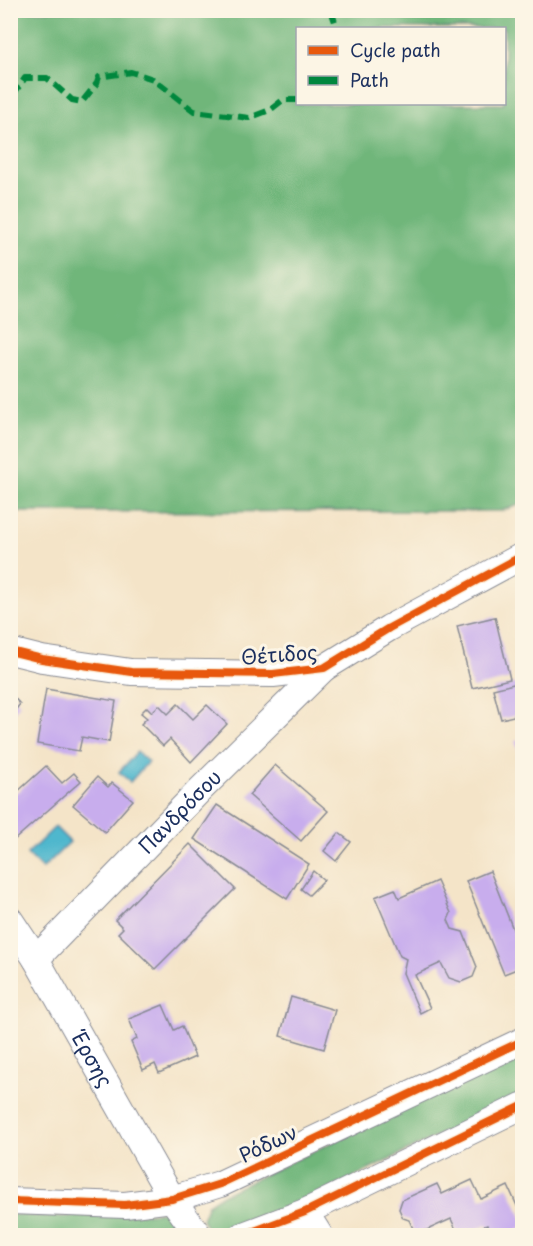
<svg xmlns="http://www.w3.org/2000/svg" width="533" height="1246" font-family="'Playpen Sans',sans-serif">
<style>
.forest{fill:#70b67a;stroke:#46726c;stroke-width:1.5;fill-rule:evenodd}
.water{fill:#4fb7cd;stroke:#357396;stroke-width:1.5}
.building{fill:#c8aded}
.lines{fill:none;stroke-linecap:round;stroke-linejoin:round}
.minor-casing{stroke:#888a93;stroke-width:28}
.minor{stroke:#fff;stroke-width:26}
.quiet{stroke:#00873e;stroke-width:6;stroke-dasharray:12 6;stroke-linecap:butt}
.cycleway-casing{stroke:#fcf5e5;stroke-width:11}
.cycleway{stroke:#e8590c;stroke-width:8}
.labels{text-anchor:middle;dominant-baseline:central;stroke-width:6;stroke-linejoin:round;paint-order:stroke}
.street-label{font-size:20px;fill:#1b2f5e;stroke:#fcf5e5}
</style>
<rect width="100%" height="100%" fill="#fcf5e5"/>
<filter id="ink" filterUnits="userSpaceOnUse"><feTurbulence type="fractalNoise" baseFrequency=".0167" numOctaves="2"/><feDisplacementMap in="SourceGraphic" scale="12" xChannelSelector="R" yChannelSelector="G"/><feConvolveMatrix kernelMatrix="1 2 1 2 8 2 1 2 1" color-interpolation-filters="sRGB"/></filter>
<filter id="wash" filterUnits="userSpaceOnUse"><feTurbulence type="fractalNoise" baseFrequency=".008" numOctaves="4" result="noise"/><feDisplacementMap in="SourceGraphic" scale="24" xChannelSelector="R" yChannelSelector="G"/><feGaussianBlur stdDeviation="1.35" result="paint"/><feColorMatrix in="noise" values="0 0 0 0 0 0 0 0 0 0 0 0 0 0 0 0 0 1.4 0 .05"/><feComposite in="paint" operator="in"/></filter>
<g filter="url(#wash)">
<rect width="100%" height="100%" fill="#f4e4c8"/>
<g class="forest">
<path d="M 10,11 L 522,11 L 522,504 L 501,511 L 11,512 ZM 298,28 L 504,28 L 504,104 L 298,104 Z"/>
<path d="M 522,1051 L 522,1094 L 316,1196 L 223,1232 C 211,1232 207,1231 202,1219 L 208,1204 L 220,1196 Z"/>
<polygon points="169,1212 183,1236 11,1235 10,1214 53,1217"/>
</g>
<g class="water">
<polygon points="137,752 148,762 130,782 119,772"/>
<polygon points="55,827 70,842 42,869 27,854"/>
</g>
<g id="blocks">
<g class="building">
<polygon points="495,617 510,679 472,688 457,626"/>
<polygon points="522,682 522,714 501,719 493,689"/>
<polygon points="46,689 116,701 109,742 82,737 79,751 37,744"/>
<polygon points="10,693 20,704 10,717"/>
<polygon points="178,704 193,719 207,705 227,724 191,762 170,739 163,746 141,724 147,718 141,713 147,707 152,712 159,705 168,714"/>
<polygon points="522,738 522,761 515,741"/>
<polygon points="275,765 328,811 301,841 249,795"/>
<polygon points="46,766 62,783 74,773 81,781 13,841 10,838 10,786 16,793"/>
<polygon points="97,777 108,787 112,783 133,800 105,832 73,805"/>
<polygon points="217,805 309,864 287,899 194,839"/>
<polygon points="339,833 351,842 336,861 324,851"/>
<polygon points="190,844 235,889 155,969 118,933 123,928 115,920"/>
<polygon points="313,871 324,880 309,895 301,889"/>
<polygon points="490,871 522,952 522,967 504,974 466,881"/>
<polygon points="437,881 451,913 448,920 452,929 463,932 477,967 473,977 461,982 449,978 441,963 415,975 430,1008 420,1013 403,973 406,959 400,956 375,897 395,889 399,898"/>
<polygon points="291,997 335,1010 324,1049 280,1036"/>
<polygon points="163,1005 174,1030 182,1026 195,1057 159,1073 155,1064 143,1070 131,1042 137,1039 129,1019"/>
<polygon points="472,1180 481,1199 508,1186 522,1217 522,1228 507,1236 492,1236 487,1225 459,1236 451,1219 416,1235 409,1220 403,1218 399,1209 402,1200 437,1184 442,1194"/>
</g>
</g>
</g>
<g filter="url(#ink)">
<use href="#blocks" fill-opacity="0" stroke="#888a93" stroke-width="1.5"/>
<g class="lines">
<defs>
<g id="minor">
<polyline points="10,651 42,659 131,672 273,674 324,668 389,628 522,556"/>
<path id="s1" d="M 10,920 L 36,959 L 172,1199 L 199,1236"/>
<path id="s2" d="M 36,959 L 200,790 L 324,668"/>
<polyline points="10,1201 125,1205 172,1199 220,1184 522,1041"/>
<polyline points="305,1212 320,1236"/>
<polyline points="241,1236 305,1212 522,1106"/>
</g>
</defs>
<use href="#minor" class="minor-casing"/>
<use href="#minor" class="minor"/>
<g class="quiet">
<polyline points="331,10 337,28"/>
<polyline points="10,92 15,92 25,78 47,78 72,100 82,102 97,83 99,77 131,72 153,79 194,111 227,115 249,118 270,110 283,100 298,100"/>
</g>
<defs>
<g id="cycleway">
<polyline points="10,651 42,659 131,672 273,674 324,668 389,628 522,556"/>
<polyline points="10,1201 125,1205 172,1199 220,1184 522,1041"/>
<polyline points="241,1236 305,1212 522,1106"/>
</g>
</defs>
<use href="#cycleway" class="cycleway-casing"/>
<use href="#cycleway" class="cycleway"/>
</g>
</g>
<g class="labels">
<g class="street-label">
<text transform="translate(279 654) rotate(-4)">Θέτιδος</text>
<text stroke="none"><textPath href="#s2" startOffset="206">Πανδρόσου</textPath></text>
<text stroke="none"><textPath href="#s1" startOffset="162">Έρσης</textPath></text>
<text transform="translate(268 1143) rotate(-25)">Ρόδων</text>
</g>
</g>
<rect width="533" height="1246" fill="none" stroke="#fcf5e5" stroke-width="36"/>
<rect x="296" y="27" width="210" height="78" fill="#fcf5e5" stroke="#a2a6af" stroke-width="1.5"/>
<rect x="308" y="46" width="30" height="9" fill="#e8590c" stroke="#a2a6af" stroke-width="1.5"/>
<text x="350" y="57" font-size="18" fill="#1b2f5e">Cycle path</text>
<rect x="308" y="76" width="30" height="9" fill="#00873e" stroke="#a2a6af" stroke-width="1.5"/>
<text x="350" y="87" font-size="18" fill="#1b2f5e">Path</text>
</svg>
